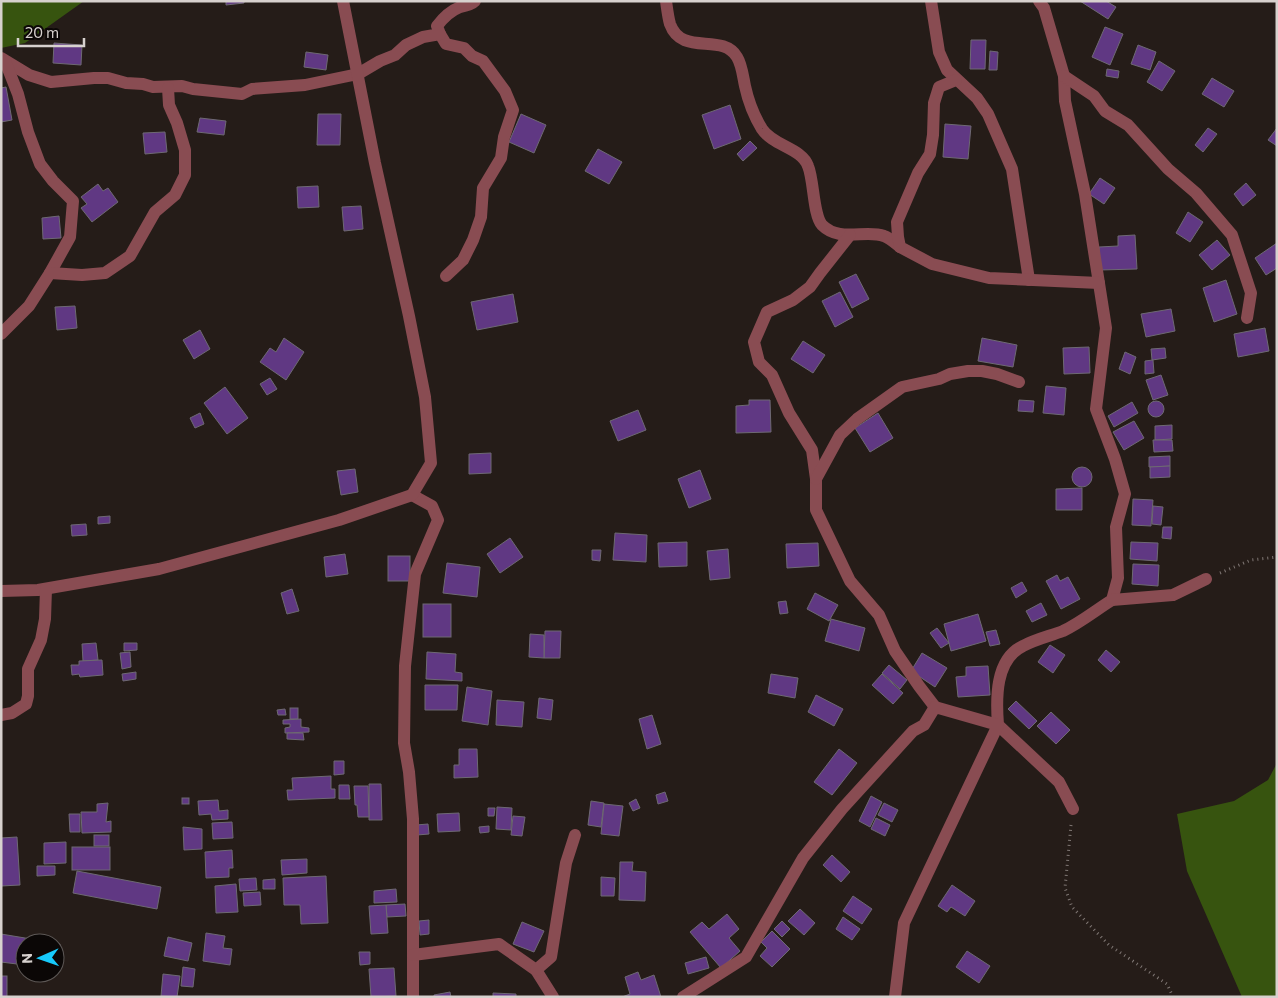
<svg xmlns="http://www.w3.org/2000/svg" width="1278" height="998" font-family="Commissioner,sans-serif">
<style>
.forest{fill:#37540f}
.building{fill:#603883;stroke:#6e6973}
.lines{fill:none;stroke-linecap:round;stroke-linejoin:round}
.path{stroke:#807875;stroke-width:3;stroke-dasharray:1 4;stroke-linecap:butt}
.minor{stroke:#894c52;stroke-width:12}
</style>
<rect width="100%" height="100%" fill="#251c18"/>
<g class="forest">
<polygon points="1,1 84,1 25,43 1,48"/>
<polygon points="1277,763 1277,997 1242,997 1187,871 1177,814 1234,801 1268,780"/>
</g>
<g class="building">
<polygon points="226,1 244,1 244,3 226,5"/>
<polygon points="1080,1 1106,1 1116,7 1108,19"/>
<polygon points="1105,27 1123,34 1110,65 1092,57"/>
<polygon points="971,40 986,40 985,69 970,69"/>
<polygon points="54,43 82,45 81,65 53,63"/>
<polygon points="1138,45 1156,52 1150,70 1131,64"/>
<polygon points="990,51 998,52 997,70 989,70"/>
<polygon points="306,52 328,55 326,70 304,67"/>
<polygon points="1159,61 1175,71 1162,91 1147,82"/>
<polygon points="1107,69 1119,71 1118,78 1106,76"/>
<polygon points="1212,78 1234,91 1224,107 1202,94"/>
<polygon points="6,87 12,120 1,122 1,88"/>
<polygon points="730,105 741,139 714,149 702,115"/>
<polygon points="318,114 341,114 340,145 317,145"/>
<polygon points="521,114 546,125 534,153 509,142"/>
<polygon points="200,118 226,121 224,135 197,132"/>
<polygon points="945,124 971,126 968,159 943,157"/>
<polygon points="1208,128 1217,134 1203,152 1195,145"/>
<polygon points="1277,128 1277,146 1268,140"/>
<polygon points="165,132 167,152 145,154 143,133"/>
<polygon points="750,141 757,148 743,161 737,154"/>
<polygon points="598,149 622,162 609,184 585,171"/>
<polygon points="1100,178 1115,188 1104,204 1089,194"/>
<polygon points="1246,183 1256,195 1243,206 1234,194"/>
<polygon points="98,184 103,191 108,188 118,202 92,222 81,208 87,204 81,197"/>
<polygon points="318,186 319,207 298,208 297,187"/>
<polygon points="361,206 363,229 344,231 342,207"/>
<polygon points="1188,212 1203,222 1190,242 1176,233"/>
<polygon points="59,216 61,238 43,239 42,218"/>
<polygon points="1135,235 1137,269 1100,270 1099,247 1118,246 1118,236"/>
<polygon points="1217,240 1230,255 1212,270 1199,255"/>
<polygon points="1277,243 1277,268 1266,275 1255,258"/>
<polygon points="856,274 869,299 852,308 839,282"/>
<polygon points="1226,280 1237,314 1214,322 1203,288"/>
<polygon points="840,292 853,317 835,327 822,301"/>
<polygon points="513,294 518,322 477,330 471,302"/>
<polygon points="75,306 77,328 57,330 55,307"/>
<polygon points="1171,309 1175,331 1146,337 1141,314"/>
<polygon points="1265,328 1269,351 1238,357 1234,334"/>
<polygon points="200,330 210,349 194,359 183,340"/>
<polygon points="284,338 304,352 286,380 260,362 270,348 276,352"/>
<polygon points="982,338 1017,345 1013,367 978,361"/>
<polygon points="803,341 825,355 813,373 791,359"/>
<polygon points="1089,347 1090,373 1064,374 1063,348"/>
<polygon points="1165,348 1166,358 1152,360 1151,349"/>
<polygon points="1125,352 1136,357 1130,374 1119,369"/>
<polygon points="1153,360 1154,373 1145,374 1145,361"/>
<polygon points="1161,375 1168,395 1153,400 1146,380"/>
<polygon points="270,378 277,389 267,395 260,384"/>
<polygon points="1046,386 1066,388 1064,415 1043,413"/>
<polygon points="225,387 248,418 227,434 204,403"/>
<polygon points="749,400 770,400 771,432 736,433 736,406 749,405"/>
<polygon points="1019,400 1034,401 1033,412 1018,411"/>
<circle cx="1156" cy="409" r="8"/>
<polygon points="1132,402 1138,413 1114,427 1108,416"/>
<polygon points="638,410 646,430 618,441 610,421"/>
<polygon points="200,413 204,424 195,428 190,418"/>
<polygon points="878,413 893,438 870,452 855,428"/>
<polygon points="1134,421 1144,438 1124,450 1113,432"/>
<polygon points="1172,425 1172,439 1155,440 1155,426"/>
<polygon points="1153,440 1172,440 1173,451 1154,452"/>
<polygon points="491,453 491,473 469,474 469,454"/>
<polygon points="1170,456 1170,466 1149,467 1149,457"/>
<polygon points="1170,466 1170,477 1150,478 1150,467"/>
<circle cx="1082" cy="477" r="10"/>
<polygon points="355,469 358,492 341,495 337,471"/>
<polygon points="700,470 711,499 689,508 678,479"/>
<polygon points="1082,488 1082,510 1056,510 1056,489"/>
<polygon points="1133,499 1153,500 1151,526 1132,525"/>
<polygon points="1153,506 1163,507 1161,525 1152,524"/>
<polygon points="110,516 110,523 98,524 98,517"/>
<polygon points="86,524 87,535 72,536 71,525"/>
<polygon points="1163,527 1172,527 1171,539 1162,538"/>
<polygon points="615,533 647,535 646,562 613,560"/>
<polygon points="510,538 523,557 500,573 487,554"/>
<polygon points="687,542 687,566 659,567 658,543"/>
<polygon points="1131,542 1158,543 1157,561 1130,559"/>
<polygon points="818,543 819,566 787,568 786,544"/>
<polygon points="728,549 730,578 710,580 707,551"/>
<polygon points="592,550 601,550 600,561 592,560"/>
<polygon points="345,554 348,574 326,577 324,557"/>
<rect x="388" y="556" width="22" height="25"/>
<polygon points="447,563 480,567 477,597 443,593"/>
<polygon points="1133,564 1159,565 1158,586 1132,584"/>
<polygon points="1057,575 1060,581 1068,577 1080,599 1061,609 1046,581"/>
<polygon points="1022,582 1027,591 1016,598 1011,588"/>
<polygon points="292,589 299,611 287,614 281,593"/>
<polygon points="815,593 838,605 829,621 807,609"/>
<polygon points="786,601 788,613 780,614 778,602"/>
<polygon points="1041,603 1047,615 1032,622 1026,611"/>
<rect x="423" y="604" width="28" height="33"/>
<polygon points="978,614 986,641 951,651 944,624"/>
<polygon points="831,619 865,628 859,651 825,641"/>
<polygon points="937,628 949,643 941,648 930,633"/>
<polygon points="996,630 1000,644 990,646 986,632"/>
<polygon points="545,631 561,631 560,658 544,658"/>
<polygon points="530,634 544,635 544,658 529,657"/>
<polygon points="96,643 98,660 83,661 82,644"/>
<polygon points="124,643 137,643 137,650 124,651"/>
<polygon points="1050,645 1065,655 1053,673 1038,662"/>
<polygon points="1106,650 1120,662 1111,672 1098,660"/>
<polygon points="130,652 131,667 122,669 120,653"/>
<polygon points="427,652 456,654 455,672 462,673 462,681 426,679"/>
<polygon points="922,653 947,668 935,687 911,671"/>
<polygon points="102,660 103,675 80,677 79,674 72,675 71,665 79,665 79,661"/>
<polygon points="889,665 907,680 900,689 882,673"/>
<polygon points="988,666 990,695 958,697 956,677 966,676 966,667"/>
<polygon points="136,672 136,679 123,681 122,674"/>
<polygon points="771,674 798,678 795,698 768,693"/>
<polygon points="882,674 903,693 893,704 872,685"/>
<polygon points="425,685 458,685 457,710 425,710"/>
<polygon points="467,687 492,691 488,725 462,721"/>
<polygon points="816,695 843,709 834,726 808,712"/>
<polygon points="539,698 553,700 551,720 537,718"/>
<polygon points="497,700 524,702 522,727 496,725"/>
<polygon points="1016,701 1037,721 1029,729 1008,709"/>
<rect x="290" y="708" width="8" height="11"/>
<polygon points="285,709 286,715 278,715 277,710"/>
<polygon points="1051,712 1070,730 1056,744 1037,726"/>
<polygon points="652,715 661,744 647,749 639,719"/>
<polygon points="301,719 301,727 309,728 309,732 285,733 285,728 290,727 290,724 283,724 283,720"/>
<polygon points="287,733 303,733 304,740 287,739"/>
<polygon points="459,749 477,749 478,777 454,778 454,765 459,765"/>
<polygon points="839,749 857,763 832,795 814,782"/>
<polygon points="334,761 344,761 344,774 334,775"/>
<polygon points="331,776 331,789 335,789 335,798 288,800 287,790 293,790 292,778"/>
<polygon points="369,784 381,784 382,820 369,820"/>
<polygon points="339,785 349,785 350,799 339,799"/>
<polygon points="354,786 368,786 369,817 358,817 357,805 355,805"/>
<polygon points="665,792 668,801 658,804 656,795"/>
<polygon points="871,796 882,802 870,827 859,821"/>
<rect x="182" y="798" width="7" height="6"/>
<polygon points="636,799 640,808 633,811 629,803"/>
<polygon points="218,800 219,811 228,810 228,819 212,820 211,814 199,815 198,801"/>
<polygon points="591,801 604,803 601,827 588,825"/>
<polygon points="108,803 106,822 111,821 111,832 82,833 81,812 97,812 97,804"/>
<polygon points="884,803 898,810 892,822 878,815"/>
<polygon points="604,804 623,806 619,836 601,834"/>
<polygon points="497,807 512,808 511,830 496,829"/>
<polygon points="488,808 495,808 494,816 488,816"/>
<polygon points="459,813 460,831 438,832 437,814"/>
<polygon points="69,814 80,814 80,832 70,832"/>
<polygon points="513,816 525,817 522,836 511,835"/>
<polygon points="876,818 890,825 885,836 871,829"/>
<polygon points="232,822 233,838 213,839 212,823"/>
<polygon points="428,824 429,834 417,835 416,825"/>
<polygon points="489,826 489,832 480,833 479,827"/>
<polygon points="183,827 202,829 202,849 184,850"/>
<rect x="94" y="835" width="15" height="11"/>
<polygon points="17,837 20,885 1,886 1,838"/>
<polygon points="66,842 66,863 44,864 44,843"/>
<rect x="72" y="847" width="38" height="23"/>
<polygon points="232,850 233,868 229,868 229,877 206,878 205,852"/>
<polygon points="832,855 850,872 841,882 823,865"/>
<polygon points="307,859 307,873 282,875 281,860"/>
<polygon points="620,862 633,862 632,871 646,872 645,901 619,900"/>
<polygon points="37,866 55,866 55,875 37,876"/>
<polygon points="77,871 161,887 157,909 73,893"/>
<polygon points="326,876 328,923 301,924 300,905 284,905 283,878"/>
<polygon points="601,877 615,878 614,896 601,896"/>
<polygon points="256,878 257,890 240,891 239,879"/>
<polygon points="275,879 275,889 263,889 263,880"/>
<polygon points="236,884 238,912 216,913 215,886"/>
<polygon points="952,885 975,901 965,916 951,907 947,912 938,906"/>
<polygon points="396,889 397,902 374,903 374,891"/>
<polygon points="260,892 261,905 244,906 243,893"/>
<polygon points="853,896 872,909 862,924 843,911"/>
<polygon points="405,904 406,916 387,917 386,905"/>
<polygon points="386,905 388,933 371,934 369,906"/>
<polygon points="800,909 815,923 804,935 788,921"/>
<polygon points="727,914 739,929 729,938 740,951 721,968 690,932 702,922 709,929"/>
<polygon points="843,917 860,929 852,940 836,929"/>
<polygon points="429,920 429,934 420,935 419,921"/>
<polygon points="782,921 790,929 782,937 774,929"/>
<polygon points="522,922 544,931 534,952 513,944"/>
<polygon points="772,931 790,949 772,967 760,956 767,948 761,942"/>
<polygon points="206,933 225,936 223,948 232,949 230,965 203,961"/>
<polygon points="1,934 55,943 25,943 25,965 1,962"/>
<polygon points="168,937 192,943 188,961 164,956"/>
<polygon points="55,943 60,944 56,971 55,970"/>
<polygon points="967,951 990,966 979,983 956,967"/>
<polygon points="359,952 370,952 370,964 360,965"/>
<polygon points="706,957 709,968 688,974 685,963"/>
<polygon points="183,967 195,969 193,987 181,986"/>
<polygon points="394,968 396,996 371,997 369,969"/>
<polygon points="638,972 641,980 654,975 661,997 622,997 630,994 625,977"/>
<polygon points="163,974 180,976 177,997 161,996"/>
<rect x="1" y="976" width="6" height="21"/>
<polygon points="450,992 451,997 434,997 434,995"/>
<polygon points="493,993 516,994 516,997 493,997"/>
</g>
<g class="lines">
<g class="path">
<polyline points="1220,573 1251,560 1277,557"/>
<polyline points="1071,825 1065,888 1072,907 1109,945 1167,984 1173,997"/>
</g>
<g class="minor">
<path d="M 666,1 C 667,8 668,17 670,24 C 682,57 722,32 737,57 C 742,65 743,77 745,86 C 748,100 754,116 762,129 C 773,146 802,148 808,166 C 814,180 813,215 822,225 C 840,243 865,229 884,236 C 890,238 895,243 900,247"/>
<polyline points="931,1 939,52 947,70 977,98 988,114 1012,169 1029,280"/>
<path d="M 1039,1 L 1044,8 L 1064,76 L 1065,101 L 1085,194 L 1106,328 L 1096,409 L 1115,459 L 1125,494 L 1116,527 L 1118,578 L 1112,600 C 1096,610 1080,623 1063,631 C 1050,636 1036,639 1023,646 C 995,659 996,699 998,725 L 1059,782 L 1073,809"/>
<polyline points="440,34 446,44 464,48 472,56 483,61 505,91 513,110 504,137 501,158 483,188 481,217 473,240 463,260 446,276"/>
<path d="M 1,58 L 29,75 L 51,82 L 94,78 L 108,78 L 126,83 L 143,84 L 153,87 L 182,86 L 193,89 L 242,94 L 252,89 L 305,85 L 358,74 L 380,61 L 395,55 L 406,45 L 423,37 L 440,34 L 437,26 C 443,18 450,11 460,7 C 465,6 471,5 475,1"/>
<polyline points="5,61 18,94 28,132 40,164 53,181 73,201 70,237 50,273"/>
<polyline points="1064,76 1094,96 1105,111 1128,125 1168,169 1196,193 1232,235 1251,293 1247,318"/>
<polyline points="956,80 939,87 934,103 933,135 930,154 918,173 897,222 898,237 900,247 932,264 989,278 1099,283"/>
<polyline points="850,235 820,273 810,287 793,300 767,312 754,342 759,362 772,375 789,413 812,450 816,479 816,510 850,581 879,615 895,651 919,686 935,707"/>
<polyline points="1,334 29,306 50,273 82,275 105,273 130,256 155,212 175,195 185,175 185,150 177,123 169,105 168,88"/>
<polyline points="816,479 840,435 857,419 902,387 939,379 950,374 968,371 982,371 997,374 1019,382"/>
<polyline points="412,495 432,506 438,520 415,574 405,666 404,743 409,772 413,819 413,997"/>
<polyline points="1,591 38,590 159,569 339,520 412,495 431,463 425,397 409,316 375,163 343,1"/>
<polyline points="1112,600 1173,595 1206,579"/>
<polyline points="1,715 12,713 26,704 28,696 28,669 41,640 45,619 46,589"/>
<polyline points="413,955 499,944 536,970 553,997"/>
<polyline points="536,970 551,957 566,863 575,835"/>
<polyline points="683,997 746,957 803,858 842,809 913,731 924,725 935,707 998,725 904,923 895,997"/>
</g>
</g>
<rect width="1278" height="998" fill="none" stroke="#d7d1ce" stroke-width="5"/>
<g transform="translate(40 958) rotate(268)"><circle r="24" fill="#0b0706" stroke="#5d5856"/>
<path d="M0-4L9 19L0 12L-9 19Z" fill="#17cafb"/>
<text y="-8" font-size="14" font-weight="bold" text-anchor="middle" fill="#d7d1ce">N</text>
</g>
<path d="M18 38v8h66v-8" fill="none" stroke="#d7d1ce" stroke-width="2.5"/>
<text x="25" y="38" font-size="15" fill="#d7d1ce" stroke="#0b0706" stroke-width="4" paint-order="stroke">20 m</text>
</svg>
